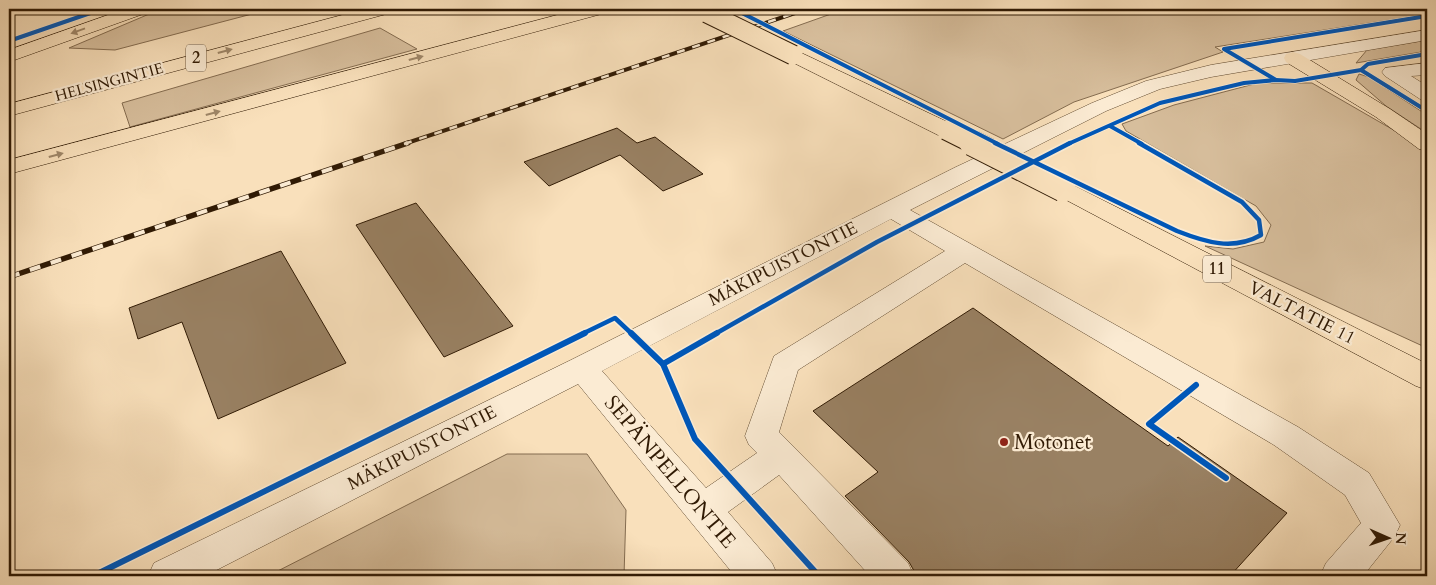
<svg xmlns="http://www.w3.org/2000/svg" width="1436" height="585" font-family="Cardo,serif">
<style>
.green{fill:#d7be9c;stroke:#846c50}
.building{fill:#998163;stroke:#301a04}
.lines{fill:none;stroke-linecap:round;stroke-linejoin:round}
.minor-casing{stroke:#624c32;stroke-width:1}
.highway-casing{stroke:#301a04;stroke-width:1}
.minor{fill:#fbebd3;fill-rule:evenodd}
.highway{fill:#f9e0bb;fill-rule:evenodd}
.rail-far1-casing{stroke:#301a04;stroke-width:4}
.rail-casing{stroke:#301a04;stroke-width:5.5}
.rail-far1{stroke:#fbebd3;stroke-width:2.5;stroke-dasharray:8;stroke-linecap:butt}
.rail{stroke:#fbebd3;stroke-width:4;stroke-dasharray:11;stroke-linecap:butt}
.highway-bridge-far1-casing{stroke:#301a04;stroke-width:21;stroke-linecap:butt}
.highway-bridge-casing{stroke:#301a04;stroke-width:27;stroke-linecap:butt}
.highway-bridge-far1{stroke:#f9e0bb;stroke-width:19}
.highway-bridge{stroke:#f9e0bb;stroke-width:25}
.cycleway-far2-casing{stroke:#fbebd3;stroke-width:5.5}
.cycleway-far1-casing{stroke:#fbebd3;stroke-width:8}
.cycleway-casing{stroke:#fbebd3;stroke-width:9}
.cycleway-far2{stroke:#0057b8;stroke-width:4}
.cycleway-far1{stroke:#0057b8;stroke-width:4.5}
.cycleway{stroke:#0057b8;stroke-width:6}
.oneway{fill:#9f8769}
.poi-dot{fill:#8f2418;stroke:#fbebd3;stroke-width:2}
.labels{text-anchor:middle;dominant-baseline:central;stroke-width:4.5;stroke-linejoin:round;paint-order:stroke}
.far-street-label{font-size:15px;fill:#301a04;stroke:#fbebd3}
.shield{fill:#fbebd3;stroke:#6d5942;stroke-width:1}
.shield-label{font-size:16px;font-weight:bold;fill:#301a04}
.street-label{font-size:18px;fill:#301a04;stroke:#fbebd3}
.near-poi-label{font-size:21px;fill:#301a04;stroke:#fbebd3;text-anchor:start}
.near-street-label{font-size:21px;fill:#301a04;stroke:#fbebd3}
</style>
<rect width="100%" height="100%" fill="#f9e0bb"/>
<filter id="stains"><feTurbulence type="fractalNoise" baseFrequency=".004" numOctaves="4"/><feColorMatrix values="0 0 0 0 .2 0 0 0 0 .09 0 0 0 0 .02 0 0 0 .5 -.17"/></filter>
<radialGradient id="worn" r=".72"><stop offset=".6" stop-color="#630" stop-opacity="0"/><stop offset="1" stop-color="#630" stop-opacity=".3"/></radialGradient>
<g class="green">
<polygon points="161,9 271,9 115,50 69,48"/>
<polygon points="845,9 1427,9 1427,14 1215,47 1223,52 1074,102 1003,139 783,31"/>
<polygon points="380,28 417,49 130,127 122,103"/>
<polygon points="1427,40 1427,51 1356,63 1367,50"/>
<polygon points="1359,74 1369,77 1427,115 1427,133 1386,106 1356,80"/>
<polygon points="1258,83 1312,83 1397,132 1427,153 1427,348 1205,246 1233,249 1264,242 1271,225 1256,206 1126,131 1122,124 1174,105"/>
<polygon points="507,454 587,454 626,510 624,576 268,576"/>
</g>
<g class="building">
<polygon points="617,128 637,143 655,137 703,174 663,191 620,155 549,186 524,162"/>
<polygon points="416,203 513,326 444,357 356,225"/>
<polygon points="281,251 346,363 218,419 182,322 138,339 129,308"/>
<polygon points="973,308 1168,446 1178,437 1287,513 1230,576 917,576 909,562 845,496 878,472 813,411"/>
</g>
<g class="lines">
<defs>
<g id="minor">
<path d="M 1427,30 L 1427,40 L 1211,77 L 1160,89 L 1106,111 L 910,210 L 1298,427 L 1369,473 L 1400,525 L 1395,536 L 1363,576 L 1320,576 L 1326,563 L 1361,523 L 1345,495 L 1274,445 L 965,263 L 798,370 L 779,432 L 908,563 L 914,576 L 870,576 L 779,475 L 728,512 L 772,563 L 778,576 L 735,576 L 578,384 L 205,576 L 148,576 L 154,563 L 571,360 L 956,167 L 1092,103 L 1146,81 L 1211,65 ZM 891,219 L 945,251 L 774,356 L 745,436 L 749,445 L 757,453 L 706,488 L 602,371 Z"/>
<polygon points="1427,63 1427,75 1411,76 1427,86 1427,101 1420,99 1385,76 1382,72 1385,68"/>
</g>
<g id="highway">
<polygon points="125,9 148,9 146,13 9,62 9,50"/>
<polygon points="365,9 392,9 390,13 9,116 9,104"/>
<polygon points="580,9 607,9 605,13 9,174 9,160"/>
<polygon points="793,49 954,125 957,130 954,135 946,136 938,135 786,59 784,55 786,51"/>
<polygon points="1293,52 1300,54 1390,109 1427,134 1427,151 1419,149 1376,117 1286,62 1284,58 1286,54"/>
<polygon points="1063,182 1071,184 1427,364 1427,390 1416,386 1055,194 1051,189 1055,184"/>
</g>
</defs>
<use href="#minor" class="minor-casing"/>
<use href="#highway" class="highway-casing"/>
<use href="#minor" class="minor"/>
<use href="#highway" class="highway"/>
<defs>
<polyline id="rail-far1" points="404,144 807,9"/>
<polyline id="rail" points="9,277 408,143"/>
</defs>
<use href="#rail-far1" class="rail-far1-casing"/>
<use href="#rail" class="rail-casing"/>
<use href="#rail-far1" class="rail-far1"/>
<use href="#rail" class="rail"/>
<defs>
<g id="highway-bridge-far1">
<polyline points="707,13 793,55"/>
<polyline points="946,130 974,144"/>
</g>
<polyline id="highway-bridge" points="972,143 1063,189"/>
</defs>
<use href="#highway-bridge-far1" class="highway-bridge-far1-casing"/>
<use href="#highway-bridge" class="highway-bridge-casing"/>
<use href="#highway-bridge-far1" class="highway-bridge-far1"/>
<use href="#highway-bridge" class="highway-bridge"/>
<defs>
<g id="cycleway-far2">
<polyline points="734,9 998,144"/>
<polyline points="9,41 102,9"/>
<polyline points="1361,70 1427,111"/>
<polyline points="1276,80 1224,49 1427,16"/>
<polyline points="1110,126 1142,144"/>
<polyline points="1068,144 1160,103 1244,83 1276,80 1295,81 1361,70 1368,64 1427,54"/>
</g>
<g id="cycleway-far1">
<path d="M 995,143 L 1177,231 C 1205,242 1233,251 1261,235 L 1259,220 L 1242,202 L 1139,143"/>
<polyline points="582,334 615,318 632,334"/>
<polyline points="715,334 877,242 1070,143"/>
</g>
<g id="cycleway">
<polyline points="631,333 663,364 695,439 819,576"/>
<polyline points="663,364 717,333"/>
<polyline points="1196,385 1149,424 1226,478"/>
<polyline points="93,576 585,333"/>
</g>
</defs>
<use href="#cycleway-far2" class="cycleway-far2-casing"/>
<use href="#cycleway-far1" class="cycleway-far1-casing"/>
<use href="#cycleway" class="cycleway-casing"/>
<use href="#cycleway-far2" class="cycleway-far2"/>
<use href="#cycleway-far1" class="cycleway-far1"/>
<use href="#cycleway" class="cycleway"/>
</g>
<defs><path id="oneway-solid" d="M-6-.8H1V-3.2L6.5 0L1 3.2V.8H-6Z" transform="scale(1.25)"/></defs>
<g class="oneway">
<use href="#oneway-solid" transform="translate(78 31) rotate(160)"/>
<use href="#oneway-solid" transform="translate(225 51) rotate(-15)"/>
<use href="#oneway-solid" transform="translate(416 58) rotate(-15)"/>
<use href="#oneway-solid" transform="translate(213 113) rotate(-15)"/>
<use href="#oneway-solid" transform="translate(56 155) rotate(-15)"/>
</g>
<circle class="poi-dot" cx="1004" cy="442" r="5"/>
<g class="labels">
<g class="far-street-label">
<text transform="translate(109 82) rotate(-15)">HELSINGINTIE</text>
</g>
<g class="shield">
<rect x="186" y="44.5" width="20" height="27" rx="4"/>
<rect x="1203" y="255.5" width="28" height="27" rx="4"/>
</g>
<g class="shield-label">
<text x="196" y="58">2</text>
<text x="1217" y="269">11</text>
</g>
<g class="street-label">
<text transform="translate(783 264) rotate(-27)">MÄKIPUISTONTIE</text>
<text transform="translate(1302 313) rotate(27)">VALTATIE 11</text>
<text transform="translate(422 448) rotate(-27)">MÄKIPUISTONTIE</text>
</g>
<g class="near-poi-label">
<text x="1014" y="442">Motonet</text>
</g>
<g class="near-street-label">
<text transform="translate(670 472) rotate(50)">SEPÄNPELLONTIE</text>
</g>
</g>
<rect width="1436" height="585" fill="none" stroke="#f9e0bb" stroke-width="30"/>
<rect x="10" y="10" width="1416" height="565" fill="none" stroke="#301a04" stroke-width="2.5"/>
<rect x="15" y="15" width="1406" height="555" fill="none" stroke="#301a04"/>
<g transform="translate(1388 538) rotate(92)" stroke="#fbebd3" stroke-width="4" paint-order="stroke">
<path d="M0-4L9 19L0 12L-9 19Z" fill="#301a04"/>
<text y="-8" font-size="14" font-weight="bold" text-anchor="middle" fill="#301a04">N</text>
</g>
<rect width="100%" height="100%" filter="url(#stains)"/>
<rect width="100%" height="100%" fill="url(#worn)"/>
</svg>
